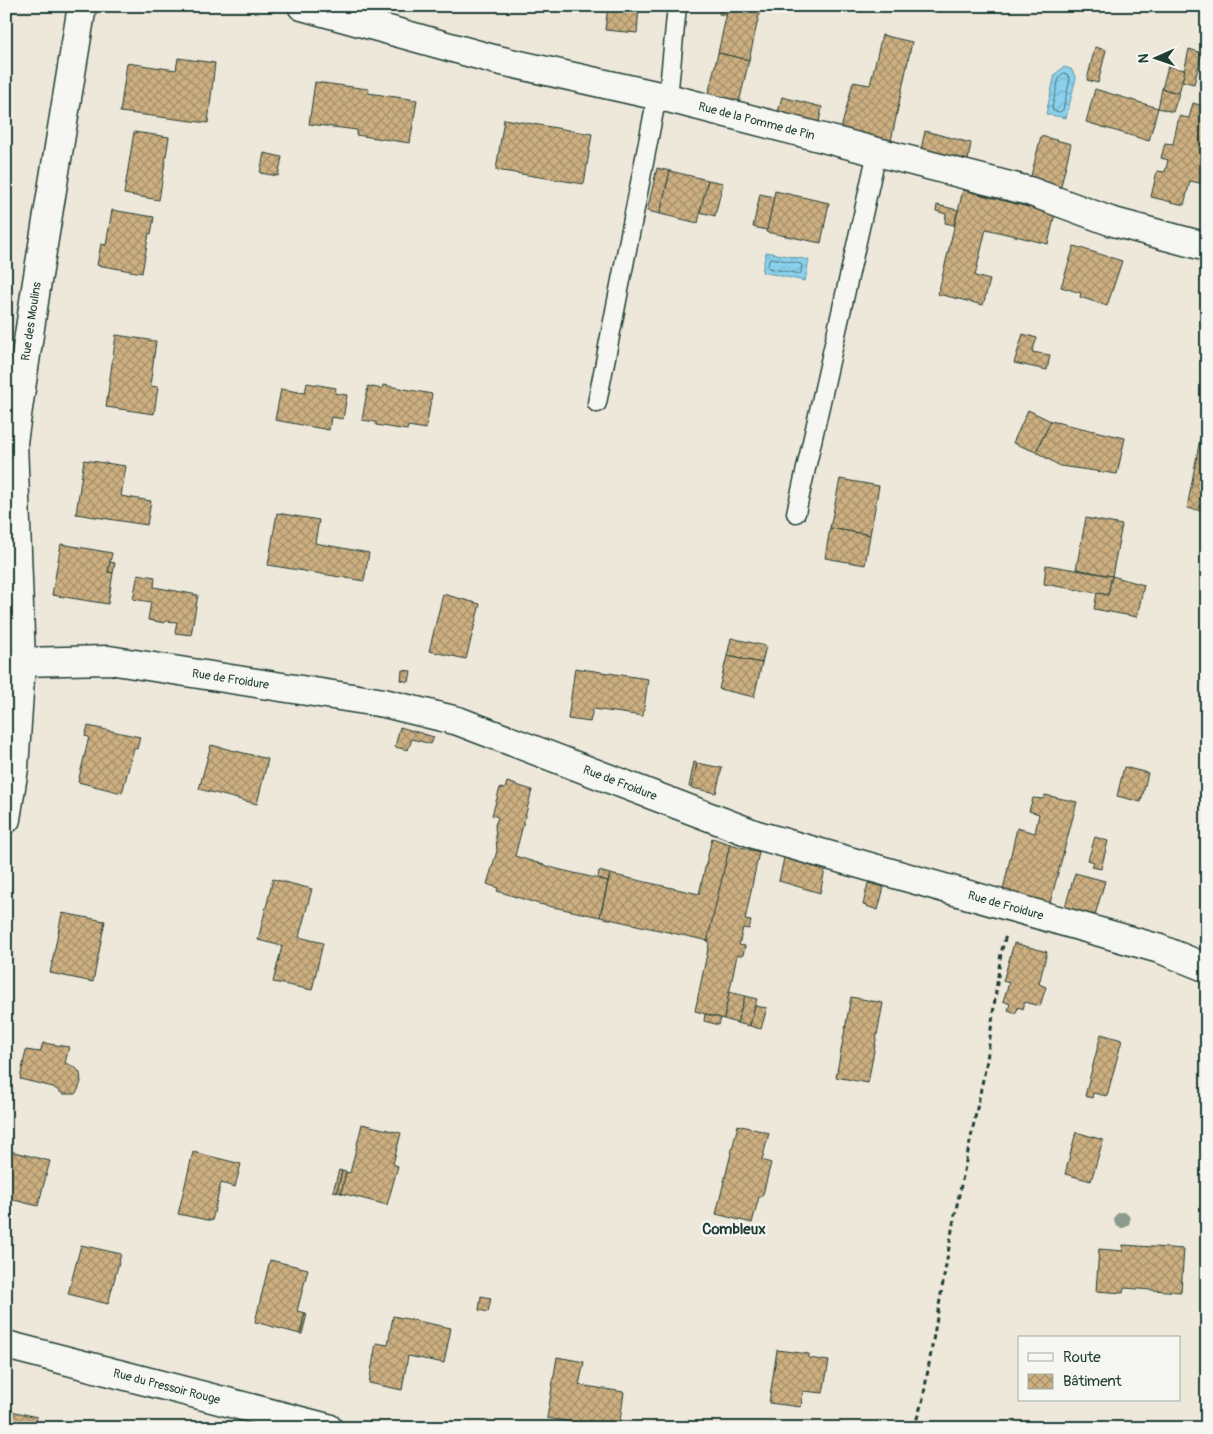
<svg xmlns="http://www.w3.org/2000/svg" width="1213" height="1434" font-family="Pangolin,sans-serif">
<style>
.water{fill:url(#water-waves);stroke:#6096a3}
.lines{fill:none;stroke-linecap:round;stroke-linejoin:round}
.shore{stroke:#4a787e;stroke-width:1}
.building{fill:url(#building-cross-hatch);stroke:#1f3d34}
.service-casing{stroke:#1f3d34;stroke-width:21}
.minor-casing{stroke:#1f3d34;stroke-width:31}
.path{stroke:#1f3d34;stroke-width:3;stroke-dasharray:5 4;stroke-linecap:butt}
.service{stroke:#f6f6f2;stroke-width:18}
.minor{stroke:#f6f6f2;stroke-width:28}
.tree{fill:#8b9b8b}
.labels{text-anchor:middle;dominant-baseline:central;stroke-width:4.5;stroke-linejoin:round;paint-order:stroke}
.street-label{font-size:12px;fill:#1f3d34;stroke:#f6f6f2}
.quarter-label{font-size:15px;font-weight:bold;fill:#1f3d34;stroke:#f6f6f2}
</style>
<defs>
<pattern id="water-waves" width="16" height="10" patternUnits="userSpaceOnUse" patternTransform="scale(1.25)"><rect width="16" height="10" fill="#8bd1ed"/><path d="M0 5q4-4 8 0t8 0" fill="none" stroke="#78b4cc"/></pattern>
<pattern id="building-cross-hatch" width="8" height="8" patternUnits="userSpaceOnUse" patternTransform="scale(1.25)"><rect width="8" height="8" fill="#cdaf81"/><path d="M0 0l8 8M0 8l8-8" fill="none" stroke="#a6906a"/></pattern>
</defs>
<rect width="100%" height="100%" fill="#eee8db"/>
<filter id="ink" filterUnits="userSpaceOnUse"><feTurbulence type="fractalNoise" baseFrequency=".02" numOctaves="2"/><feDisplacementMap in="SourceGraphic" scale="10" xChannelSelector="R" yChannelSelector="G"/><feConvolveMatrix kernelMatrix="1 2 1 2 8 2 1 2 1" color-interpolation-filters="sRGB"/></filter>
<g filter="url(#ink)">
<g class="water">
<polygon points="1064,67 1071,69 1076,78 1066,118 1046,114 1055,74"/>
<polygon points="766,252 809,260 805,281 762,272"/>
</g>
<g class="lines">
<g class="shore">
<polygon points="1064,73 1067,74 1070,79 1063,110 1060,112 1053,111 1052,108 1059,78"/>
<polygon points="772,258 801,264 802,266 801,273 799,274 769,268 768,266 769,260"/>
</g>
</g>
<g class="building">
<polygon points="608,6 639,6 637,33 605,30"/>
<polygon points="721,6 761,6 749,60 718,53 728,8"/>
<polygon points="721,6 728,8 726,15 719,14"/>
<polygon points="882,35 912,42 891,141 841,129 853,82 870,85"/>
<polygon points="1095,47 1106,50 1098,83 1087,80"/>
<polygon points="1189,49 1202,53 1194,84 1182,81"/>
<polygon points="718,53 749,60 739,103 708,95"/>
<polygon points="178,58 215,63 208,123 120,112 127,63 176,70"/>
<polygon points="1168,66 1185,70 1179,93 1162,89"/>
<polygon points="315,82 368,89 368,93 417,100 410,143 356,135 357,130 309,124"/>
<polygon points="1095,89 1158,108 1149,141 1086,122"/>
<polygon points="1162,89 1179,93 1173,112 1158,108"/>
<polygon points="782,97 822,107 819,122 778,112"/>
<polygon points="1193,103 1207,107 1207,170 1204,184 1190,181 1184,205 1151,197 1157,171 1165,172 1168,160 1161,158 1165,143 1173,144 1179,116 1189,118"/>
<polygon points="504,119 592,134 584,184 496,170"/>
<polygon points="925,131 971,143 968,160 921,149"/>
<polygon points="134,132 169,137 159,200 124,194"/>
<polygon points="1041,136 1071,144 1060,190 1030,180"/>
<polygon points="264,153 282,157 278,176 260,173"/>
<polygon points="657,168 670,171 660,214 647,211"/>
<polygon points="670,171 708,180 698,223 660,214"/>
<polygon points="708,180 723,183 715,216 700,212"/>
<polygon points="963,190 1055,214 1048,244 986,229 975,276 990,280 983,305 938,294"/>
<polygon points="775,191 829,203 821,243 766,232"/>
<polygon points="760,194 774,197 767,230 753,227"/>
<polygon points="937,205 958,210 954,225 945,223 946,214 936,211"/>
<polygon points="112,210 154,217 151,234 149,233 142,273 97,265 101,244 106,245"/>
<polygon points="1074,246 1122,261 1107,306 1080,297 1081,293 1061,287"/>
<polygon points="1023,334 1037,338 1032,352 1050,355 1047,370 1014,363"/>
<polygon points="116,335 156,341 150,386 158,387 154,414 106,407"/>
<polygon points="307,383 336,388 335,393 347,395 343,419 331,417 329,430 275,420 281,389 305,393"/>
<polygon points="383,385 432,394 426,429 408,426 407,430 376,425 376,422 362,420 368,386 382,389"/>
<polygon points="1028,410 1051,421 1036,452 1013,443"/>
<polygon points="1051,421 1125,438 1117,474 1060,466 1036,452"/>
<polygon points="1200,439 1207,440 1207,512 1187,508"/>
<polygon points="84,460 126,466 121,496 151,501 147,525 76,514"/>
<polygon points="840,479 879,486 870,535 830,528"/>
<polygon points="277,513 319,520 315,543 369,553 364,581 268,565"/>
<polygon points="1086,518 1122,525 1112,576 1076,569"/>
<polygon points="830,528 870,535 865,565 825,558"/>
<polygon points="61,544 112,553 108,572 113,573 108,604 52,595"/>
<polygon points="110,562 115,563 113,573 108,572"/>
<polygon points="1046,565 1112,576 1108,595 1044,584"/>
<polygon points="138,574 155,577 154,587 198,595 191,635 175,633 177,622 165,621 165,623 148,620 151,602 133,599"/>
<polygon points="1112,576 1144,585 1137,617 1094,609 1097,593 1108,595"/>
<polygon points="443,594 480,604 466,659 429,651"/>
<polygon points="731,638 766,646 762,663 727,656"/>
<polygon points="727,656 762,663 754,697 719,689"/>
<polygon points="575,668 648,679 643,716 593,709 590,722 568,719"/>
<polygon points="402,670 411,671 409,682 401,680"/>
<polygon points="88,726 140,737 137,749 134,748 122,793 78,782 89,737 85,736"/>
<polygon points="400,727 434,737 431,744 412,739 408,750 395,747"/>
<polygon points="211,745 268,759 257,804 199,789"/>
<polygon points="694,762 697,763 692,788 689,787"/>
<polygon points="697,763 722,768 716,793 692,788"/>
<polygon points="1124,767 1148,773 1141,802 1117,796"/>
<polygon points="507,782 532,790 515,856 557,869 608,881 600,917 539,904 497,891 498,888 487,884 497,851 495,825 498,817 492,815 500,788 505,789"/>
<polygon points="1045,795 1077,802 1050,903 1003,890 1017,828 1035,833 1039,814 1029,811 1033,798 1044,799"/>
<polygon points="1095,837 1108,841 1101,869 1092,867 1094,862 1088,860"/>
<polygon points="712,838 730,844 709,941 600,917 610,874 699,894"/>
<polygon points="730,844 759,852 745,920 751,921 749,929 743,928 739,945 745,946 743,955 737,955 724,1019 695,1011 709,944 708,938"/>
<polygon points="784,858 825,870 820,893 779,881"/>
<polygon points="599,871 610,874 608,881 598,878"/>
<polygon points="1075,873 1105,881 1095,915 1065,907"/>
<polygon points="273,879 312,889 299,937 323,943 312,990 273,982 282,946 258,940"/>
<polygon points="868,883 884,887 878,910 863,905"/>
<polygon points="62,913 105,921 93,982 50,973"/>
<polygon points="1014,943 1047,952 1039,984 1046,987 1040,1006 1025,1002 1023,1009 1018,1007 1016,1013 1008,1010 1010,1004 1003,1001 1009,983 1003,981"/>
<polygon points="729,992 745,996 737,1023 724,1019"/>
<polygon points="745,996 757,999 749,1026 737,1023"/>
<polygon points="851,997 883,1003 868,1083 836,1077"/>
<polygon points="755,1006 767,1008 761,1029 750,1026"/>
<polygon points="705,1014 721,1018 719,1025 704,1021"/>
<polygon points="1101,1034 1122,1040 1107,1096 1093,1093 1092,1098 1085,1096"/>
<polygon points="43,1043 69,1047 65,1063 75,1067 80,1073 81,1082 78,1090 75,1094 63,1094 53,1087 20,1079 26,1050 40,1052"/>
<polygon points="362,1124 401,1133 393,1164 398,1166 387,1205 341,1193 346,1172 350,1173"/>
<polygon points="738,1125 769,1133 762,1160 771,1163 763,1194 759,1197 752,1223 716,1214"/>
<polygon points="1076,1132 1103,1140 1091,1181 1065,1174"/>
<polygon points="6,1150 50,1161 38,1206 6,1198"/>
<polygon points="193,1152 241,1164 235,1187 221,1183 212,1221 178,1214"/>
<polygon points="339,1170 342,1171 337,1192 333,1191"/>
<polygon points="342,1171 346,1172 341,1193 337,1192"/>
<polygon points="81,1245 121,1254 108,1304 68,1294"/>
<polygon points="1123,1245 1184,1249 1181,1292 1124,1288 1123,1293 1096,1291 1099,1249 1123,1251"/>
<polygon points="270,1260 308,1269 297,1311 305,1313 300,1334 255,1322"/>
<polygon points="481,1296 491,1298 488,1312 479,1310"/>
<polygon points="305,1313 307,1314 302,1334 300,1334"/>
<polygon points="393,1316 451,1328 444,1363 408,1356 402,1390 369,1383 376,1343 388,1345"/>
<polygon points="777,1350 809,1354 809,1358 829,1361 823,1393 803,1391 801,1407 769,1403"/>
<polygon points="557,1357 584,1362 579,1385 624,1392 619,1428 607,1428 547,1418"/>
<polygon points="7,1410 37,1417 35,1428 6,1428"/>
</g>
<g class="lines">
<defs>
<g id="service">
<polyline points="668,98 677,6"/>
<polyline points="597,403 657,96"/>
<polyline points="796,513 877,152"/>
</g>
<g id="minor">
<path id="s1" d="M 302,6 L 493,59 L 668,98 L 1029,191 L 1110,221 L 1207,247"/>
<path id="s2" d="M 21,662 L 109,660 L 384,703 L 458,721 L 757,835 L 1160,949 L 1207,968"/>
<path id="s3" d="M 6,819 L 14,768 L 21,662 L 13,442 L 36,288 L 82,6"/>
<path id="s4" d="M 6,1345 L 328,1428"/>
</g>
</defs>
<use href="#service" class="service-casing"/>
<use href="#minor" class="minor-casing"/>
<polyline class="path" points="914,1428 923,1399 953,1224 987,1060 1001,953 1006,935"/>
<use href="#service" class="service"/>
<use href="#minor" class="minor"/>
</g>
<circle class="tree" cx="1122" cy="1220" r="8"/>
</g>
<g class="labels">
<g class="street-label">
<text stroke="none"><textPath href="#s1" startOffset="469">Rue de la Pomme de Pin</textPath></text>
<text stroke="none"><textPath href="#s3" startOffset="500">Rue des Moulins</textPath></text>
<text stroke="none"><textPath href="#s2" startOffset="211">Rue de Froidure</textPath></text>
<text stroke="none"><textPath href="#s2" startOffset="616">Rue de Froidure</textPath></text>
<text stroke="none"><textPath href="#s2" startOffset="1021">Rue de Froidure</textPath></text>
<text stroke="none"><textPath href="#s4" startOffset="166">Rue du Pressoir Rouge</textPath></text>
</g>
<g class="quarter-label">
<text x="734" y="1229">Combleux</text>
</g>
</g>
<rect width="1213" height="1434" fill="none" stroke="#f6f6f2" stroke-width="25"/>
<rect x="12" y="12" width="1188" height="1409" fill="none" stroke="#1f3d34" stroke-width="2" filter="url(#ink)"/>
<rect x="1018" y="1336" width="162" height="65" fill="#f6f6f2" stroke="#a0aca6"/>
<rect x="1028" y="1353" width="25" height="8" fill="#f6f6f2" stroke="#a0aca6"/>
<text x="1063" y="1362" font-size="15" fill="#1f3d34">Route</text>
<rect x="1028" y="1374" width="25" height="15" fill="url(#building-cross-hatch)" stroke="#a0aca6"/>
<text x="1063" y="1386" font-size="15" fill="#1f3d34">Bâtiment</text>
<g transform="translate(1156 58) rotate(268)" stroke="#f6f6f2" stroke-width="4" paint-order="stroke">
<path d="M0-4L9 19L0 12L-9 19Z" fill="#1f3d34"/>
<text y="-8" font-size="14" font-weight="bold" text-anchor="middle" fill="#1f3d34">N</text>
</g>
</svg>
